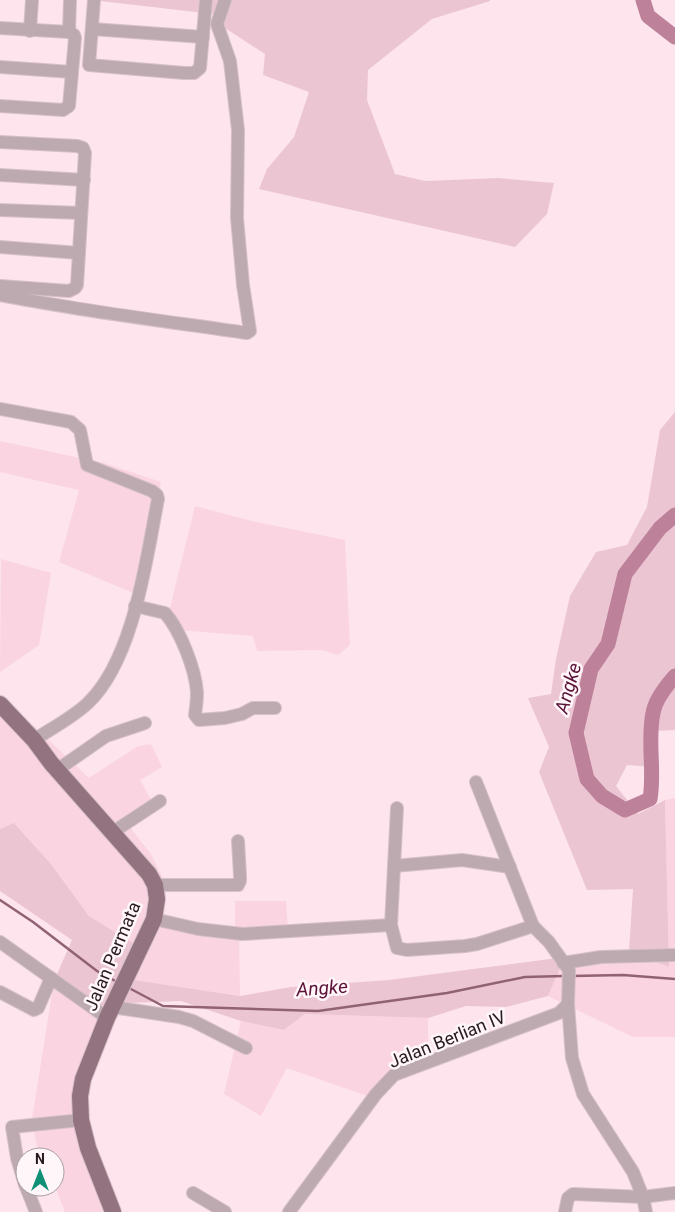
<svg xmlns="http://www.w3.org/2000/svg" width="675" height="1212" font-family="Roboto,sans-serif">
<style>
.built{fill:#fbd4e2}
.green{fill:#ecc5d3}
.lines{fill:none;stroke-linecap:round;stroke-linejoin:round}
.stream{stroke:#906274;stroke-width:2.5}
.river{stroke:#bd8199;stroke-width:15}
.minor-casing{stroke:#d7c0c8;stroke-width:14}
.major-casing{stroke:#d7c0c8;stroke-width:18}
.minor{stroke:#bcaab0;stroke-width:12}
.major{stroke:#92737f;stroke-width:16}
.labels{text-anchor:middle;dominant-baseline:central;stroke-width:5;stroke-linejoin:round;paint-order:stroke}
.street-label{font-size:18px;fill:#281a1f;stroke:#fff6f9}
.water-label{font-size:19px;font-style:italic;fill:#5b1338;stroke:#fff6f9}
</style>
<rect width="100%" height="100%" fill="#fde4ed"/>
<g class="built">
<polygon points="0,441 104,463 161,482 136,594 59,562 79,490 0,472"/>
<polygon points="195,506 256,522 345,540 350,645 338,655 322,650 257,651 253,636 179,630 169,612"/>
<polygon points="1,559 51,573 39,645 0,672"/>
<polygon points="0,694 89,778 138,746 151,744 162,767 140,780 153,803 125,821 151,854 167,887 160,917 235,929 235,901 286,901 288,930 239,931 240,996 134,980 143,949 89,916 51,864 15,824 0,829"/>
<polygon points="675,798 675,1037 633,1037 548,996 565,957 629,951 669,967 665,800"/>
<polygon points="54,981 113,1023 87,1086 89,1124 109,1186 121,1212 65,1212 55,1187 55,1157 42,1157 36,1143 32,1119"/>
<polygon points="305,1014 428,1018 428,1061 393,1078 376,1099 287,1068 261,1116 224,1094 241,1021 284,1030"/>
</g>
<g class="green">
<polygon points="92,0 490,0 490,1 432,19 368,70 367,100 395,174 425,181 498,178 554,183 547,214 515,247 259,189 267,169 294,137 309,92 263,75 265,54 225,28 221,15"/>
<polygon points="675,412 675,730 655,731 653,767 627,765 616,786 638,814 665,800 669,967 629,951 633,889 587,890 539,772 549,747 528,698 551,694 556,659 570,596 596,552 627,545 647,507 660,430"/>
<polygon points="14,823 51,864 89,916 143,949 134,980 240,996 291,987 389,980 565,957 548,996 506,1007 466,1006 428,1018 305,1014 284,1030 241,1021 181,1001 126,1003 113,1023 54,981 72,940 0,891 0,829"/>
</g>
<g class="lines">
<g class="stream">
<polyline points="0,900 33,922 97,971 117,982"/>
<polyline points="572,976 623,975 675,979"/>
<polyline points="129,988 163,1006 318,1011 447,993 525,977 564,976"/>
</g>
<g class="river">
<polyline points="643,0 648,16 675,37"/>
<path d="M 675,515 L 660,528 L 625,574 L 608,644 L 591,669 L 576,733 L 587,779 L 602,796 L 625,810 L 650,799 C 655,771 647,741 653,713 C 655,700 667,685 675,676"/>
</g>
<defs>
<g id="minor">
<polyline points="94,0 89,65 184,73 194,73 200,68 206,0"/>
<polyline points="0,28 69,32"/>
<polyline points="92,29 203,37"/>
<polyline points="30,31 32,0"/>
<polyline points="69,32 70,0"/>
<polyline points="0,67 72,72"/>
<polyline points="0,106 63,110 69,106 75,38 74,35 69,32"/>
<polyline points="0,142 77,146 83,148 85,153 77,285 75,288 69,291 0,286"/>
<polyline points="0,175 84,180"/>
<polyline points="0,210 81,213"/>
<polyline points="0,247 79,253"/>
<path d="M 0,295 C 81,311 164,321 247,333 L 250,331 L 243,285 L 237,218 L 238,130 L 230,61 L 217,24 L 225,0"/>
<path d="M 0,409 L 71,422 L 80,430 L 87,465 L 152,491 L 157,495 L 158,499 C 146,560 134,659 88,703 C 72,718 52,728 34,740"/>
<path d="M 135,606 L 165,613 C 180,630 195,668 197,692 C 197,699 196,708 195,715 L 199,720 L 225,718 L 242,714 L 253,708 L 275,708"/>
<polyline points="57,770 106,736 145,723"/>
<polyline points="397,808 391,925 397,948 407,950 465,946 477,944 533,926"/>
<polyline points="113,832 160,801"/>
<polyline points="394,866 462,860 510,867"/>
<polyline points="155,885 238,885 240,881 240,876 238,841"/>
<polyline points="154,919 198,929 242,934 391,925"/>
<polyline points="0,942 107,1018"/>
<polyline points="563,963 601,957 675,955"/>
<polyline points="0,992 34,1010 38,1008 51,978"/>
<polyline points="568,1004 572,1058 583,1094 633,1172 643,1197 646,1212"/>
<polyline points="112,1007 179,1017 193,1021 246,1048"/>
<polyline points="25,1185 17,1158 12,1127 81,1120"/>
<polyline points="26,1187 36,1212"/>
<polyline points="193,1193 225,1212"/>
<polyline points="289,1212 376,1094 394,1075 559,1013 568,1004 569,970 549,942 533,926 476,782"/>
<polyline points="565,1212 568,1198 573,1194 643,1197 675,1193"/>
</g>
<polyline id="major" points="0,704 34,740 51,763 149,874 155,885 157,899 154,919 107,1018 83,1079 80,1096 81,1120 88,1148 113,1212"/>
</defs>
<use href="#minor" class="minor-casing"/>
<use href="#major" class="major-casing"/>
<use href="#minor" class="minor"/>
<use href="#major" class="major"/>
</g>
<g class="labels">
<g class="street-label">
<text transform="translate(112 956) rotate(-67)">Jalan Permata</text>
<text transform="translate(447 1039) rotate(-22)">Jalan Berlian IV</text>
</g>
<g class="water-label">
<text transform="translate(568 688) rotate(-74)">Angke</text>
<text transform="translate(322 988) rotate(-4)">Angke</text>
</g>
</g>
<g transform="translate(40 1172)"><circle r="24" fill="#fff6f9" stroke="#a99ea2"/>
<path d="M0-4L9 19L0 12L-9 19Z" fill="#0f8f76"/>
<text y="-8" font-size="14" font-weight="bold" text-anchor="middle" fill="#281a1f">N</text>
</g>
</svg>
